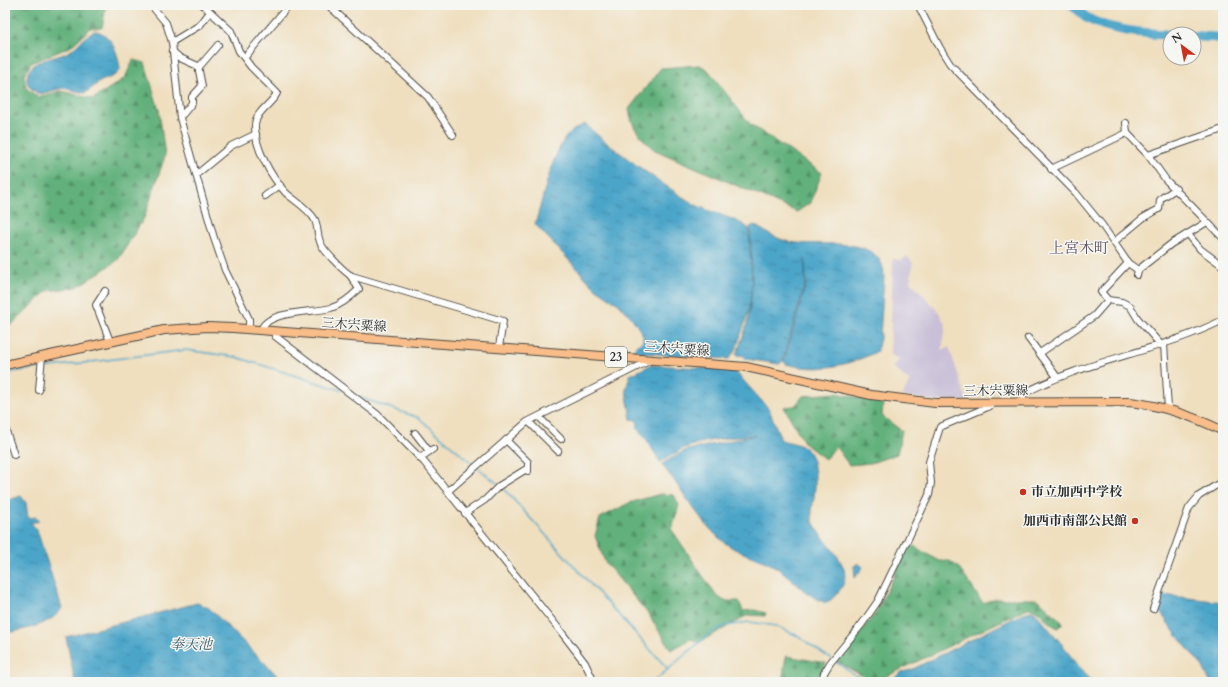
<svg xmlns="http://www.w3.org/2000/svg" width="1228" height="687" font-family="Cardo,'Noto Serif JP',serif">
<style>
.industrial{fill:#c9bfd7}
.forest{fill:url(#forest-firs);stroke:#466e54}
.water{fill:url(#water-ripples);stroke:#3b687a}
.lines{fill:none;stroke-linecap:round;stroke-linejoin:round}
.stream{stroke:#4ba5c9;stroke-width:1.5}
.river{stroke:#4ba5c9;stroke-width:10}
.minor-casing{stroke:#484641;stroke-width:8}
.major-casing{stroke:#484641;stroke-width:10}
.minor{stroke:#fff;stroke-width:6}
.major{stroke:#f8bd89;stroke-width:8}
.poi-dot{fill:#c8321e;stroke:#f6f6f2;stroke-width:1.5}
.labels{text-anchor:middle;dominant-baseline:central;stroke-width:3;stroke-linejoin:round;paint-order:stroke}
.shield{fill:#f6f6f2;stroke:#686867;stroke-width:1}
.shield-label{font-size:12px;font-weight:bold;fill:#2b2b2b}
.street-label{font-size:13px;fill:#2b2b2b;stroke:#f6f6f2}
.poi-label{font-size:13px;font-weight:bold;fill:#2b2b2b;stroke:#f6f6f2;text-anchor:start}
.water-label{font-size:14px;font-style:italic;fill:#385c6a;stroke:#f6f6f2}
.quarter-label{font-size:15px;fill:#615464;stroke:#f6f6f2}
</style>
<defs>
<pattern id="forest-firs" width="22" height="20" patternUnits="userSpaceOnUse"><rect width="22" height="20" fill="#62b17c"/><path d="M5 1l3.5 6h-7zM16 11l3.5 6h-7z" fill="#519066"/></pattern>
<pattern id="water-ripples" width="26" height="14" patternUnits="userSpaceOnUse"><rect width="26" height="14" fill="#4ba5c9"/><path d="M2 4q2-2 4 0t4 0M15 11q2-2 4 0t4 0" fill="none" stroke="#3f87a3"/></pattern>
</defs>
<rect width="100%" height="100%" fill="#f6f6f2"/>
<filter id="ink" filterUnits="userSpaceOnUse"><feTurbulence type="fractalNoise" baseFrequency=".025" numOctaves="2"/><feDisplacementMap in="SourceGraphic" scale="8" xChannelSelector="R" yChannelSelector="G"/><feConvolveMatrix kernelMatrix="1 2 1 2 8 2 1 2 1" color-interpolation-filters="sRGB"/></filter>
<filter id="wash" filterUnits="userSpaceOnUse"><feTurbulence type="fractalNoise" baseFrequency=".012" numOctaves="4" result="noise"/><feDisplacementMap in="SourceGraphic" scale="16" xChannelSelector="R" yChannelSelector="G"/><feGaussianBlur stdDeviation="0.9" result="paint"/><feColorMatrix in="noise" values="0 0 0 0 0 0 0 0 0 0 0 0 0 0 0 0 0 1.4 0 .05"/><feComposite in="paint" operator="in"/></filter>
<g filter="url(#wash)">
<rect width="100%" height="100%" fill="#efdfbf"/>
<polygon class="industrial" points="907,256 913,263 910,281 938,311 946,326 942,350 949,347 967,401 935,401 902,396 910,382 893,367 899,360 890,354 893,259 902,260"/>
<g class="forest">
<polygon points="5,5 106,5 102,28 91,28 70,47 31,63 24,75 26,88 38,97 61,91 93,99 125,78 133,60 145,63 159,110 165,156 144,218 118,260 77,287 47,291 12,324 5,327"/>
<path d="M 700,65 L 708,70 L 750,124 L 822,173 L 810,203 L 797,212 L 655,150 C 641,139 631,127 629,109 L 661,68 Z"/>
<polygon points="836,393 883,403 882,416 902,431 897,454 871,463 849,465 836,447 825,459 805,444 784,407 795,406 803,396"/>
<polygon points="660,494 674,495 679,505 672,530 715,594 724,601 739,601 743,611 754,610 766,613 765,616 748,615 700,642 691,639 671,650 649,615 605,562 595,536 600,518 629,503"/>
<path d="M 910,544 L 939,561 L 950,561 L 958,567 L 983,603 L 994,599 L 1038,599 L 1063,623 L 1058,628 C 1045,623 1042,609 1028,608 L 885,677 L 872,681 L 836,661 L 875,614 Z"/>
<polygon points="786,656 826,663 819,682 782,682"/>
</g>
<g class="water">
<path d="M 95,31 C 112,33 119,56 120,70 C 115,78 105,78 98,83 C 94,86 90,90 85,93 L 63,88 L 40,94 C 32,90 27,87 27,78 C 28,58 55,60 68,52 C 79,46 84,35 95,31 Z"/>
<path d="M 586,124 C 591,134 685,201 700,207 C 711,212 743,221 749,229 L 752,284 L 749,310 L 736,349 L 729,359 L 631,352 L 643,340 L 643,335 L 632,318 L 617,303 L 595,288 L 535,224 C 543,199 551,157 566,137 C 572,130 578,127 586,124 Z"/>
<path d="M 754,225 C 767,233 782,242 797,243 C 823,246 884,235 884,276 L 880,338 L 877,351 C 870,356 862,358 854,361 C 830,369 811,370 786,364 L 784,362 L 806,284 L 805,259 L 805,284 L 783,361 L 779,364 L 746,359 L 742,355 L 737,356 L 736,354 C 757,309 752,275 750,227 Z"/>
<path d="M 651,365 L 734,370 L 769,409 L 781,440 C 787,442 796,443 802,446 C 817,453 816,483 814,497 C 813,504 811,512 812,518 C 814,526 819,531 823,537 C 842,562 859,578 827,603 C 807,598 796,581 780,570 C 764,558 744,556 728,545 C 705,530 683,491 666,470 L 662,464 L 684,451 L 756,435 C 733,437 702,440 682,449 C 675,453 668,458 660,462 L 645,437 L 637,429 L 638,423 L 636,420 L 631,419 L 626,390 L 630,375 Z"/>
<path d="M 21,496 L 26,503 L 28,518 L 36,517 L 39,521 L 31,523 L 37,530 L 62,608 C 52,625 23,630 5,633 L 5,501 Z"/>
<polygon points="858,563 863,567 855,578 854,566"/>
<polygon points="1162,595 1223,602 1223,682 1210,682 1203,667 1178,637 1158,609"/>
<polygon points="197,603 209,608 284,682 75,682 66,637"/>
<polygon points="1031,611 1035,612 1065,648 1076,664 1093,682 889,682 902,672 911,670 1024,613"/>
</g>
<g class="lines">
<g class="stream">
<polyline points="43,368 186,350 236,357 341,390"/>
<polyline points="5,373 40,368"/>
<polyline points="359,397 419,418 474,465"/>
<polyline points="477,467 498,484"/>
<polyline points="502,487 668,669"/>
<polyline points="834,661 865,682"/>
<polyline points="653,682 713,631 726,626 749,622 776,626 796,635 831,659"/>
</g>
<g class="river">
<path d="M 1072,5 C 1077,9 1082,15 1087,18 C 1110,31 1143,33 1170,35"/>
<polyline points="1194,36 1223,38"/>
</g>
</g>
</g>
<g filter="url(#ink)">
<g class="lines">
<defs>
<g id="minor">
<polyline points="151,5 166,23 172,42 180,118 214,238 225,270 249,319 249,329"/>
<path d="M 203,5 L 231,31 L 239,51 L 251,67 L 277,93 C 272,104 256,111 255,125 C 254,147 271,177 286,193 C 295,201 309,209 315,220 C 318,227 317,236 321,244 C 324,251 345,273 352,276 L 503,321 L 499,347"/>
<polyline points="328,5 428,97 453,135"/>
<polyline points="918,5 940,48 950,64 1076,193 1102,225 1128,263 1138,270"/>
<polyline points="172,42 200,25 210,12"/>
<polyline points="172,51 180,58 198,66 202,86 192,97 192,103 183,114 180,116"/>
<polyline points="245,57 289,5"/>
<polyline points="199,67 218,45"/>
<polyline points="1126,123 1127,133 1148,155 1166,180 1223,238"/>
<polyline points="1148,155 1223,129"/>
<polyline points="1051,169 1127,133"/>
<polyline points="197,174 231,146 256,134"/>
<polyline points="265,196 280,185"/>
<polyline points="1188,234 1200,249 1223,266"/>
<polyline points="1114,242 1143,218 1159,209 1160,200 1163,197 1176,189"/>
<polyline points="1137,275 1138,270 1171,244 1207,222"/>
<polyline points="105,291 96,305 110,341"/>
<polyline points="1108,300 1122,302 1130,306 1138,319 1161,345"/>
<path d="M 261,330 C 268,310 312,313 331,308 C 341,305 351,297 359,289 L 350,275"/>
<polyline points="274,331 275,336 378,415 424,462 559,629 585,663 594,682"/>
<polyline points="1028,338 1057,377"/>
<polyline points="1164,344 1168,409"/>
<polyline points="1040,353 1094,316 1108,300 1101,292 1128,263"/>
<polyline points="39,390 42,356"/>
<path d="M 1023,402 L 1023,394 C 1086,360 1159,352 1223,320"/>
<polyline points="539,417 561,439"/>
<polyline points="529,422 558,451"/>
<polyline points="5,428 14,455"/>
<polyline points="415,433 429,451"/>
<polyline points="506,440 528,462 528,471"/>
<polyline points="420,458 433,449"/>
<polyline points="448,491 527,422 651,360"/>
<polyline points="465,513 485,500 499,486 528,468"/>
<polyline points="1153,609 1189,508 1199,496 1223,481"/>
<polyline points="822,682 824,673 830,663 862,624 878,601 929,495 931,483 929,462 940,427 990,406 992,403"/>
</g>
<path id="major" d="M 5,365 L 164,330 L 208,327 L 233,328 L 746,367 L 871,395 L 935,403 L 1130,402 C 1163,406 1193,416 1223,431"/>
</defs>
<use href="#minor" class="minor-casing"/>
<use href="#major" class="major-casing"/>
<use href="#minor" class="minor"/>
<use href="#major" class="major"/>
</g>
</g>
<g class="poi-dot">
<circle cx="1023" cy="492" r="4"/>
<circle cx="1135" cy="521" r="4"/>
</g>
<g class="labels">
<rect class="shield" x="605" y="347" width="22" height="20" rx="3"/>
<g class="shield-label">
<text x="616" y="357">23</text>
</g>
<g class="street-label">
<text transform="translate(354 325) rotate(4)">三木宍粟線</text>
<text transform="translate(677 349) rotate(4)">三木宍粟線</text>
<text transform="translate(996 391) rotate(-1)">三木宍粟線</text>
</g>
<g class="poi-label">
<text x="1031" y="492">市立加西中学校</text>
<text x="1127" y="521" text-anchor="end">加西市南部公民館</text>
</g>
<g class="water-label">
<text x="191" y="644">奉天池</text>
</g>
<g class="quarter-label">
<text x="1079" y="248">上宮木町</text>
</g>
</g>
<rect width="1228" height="687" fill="none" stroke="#f6f6f2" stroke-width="20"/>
<g transform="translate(1182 46) rotate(328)"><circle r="19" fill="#f6f6f2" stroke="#a5a5a2"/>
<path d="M0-3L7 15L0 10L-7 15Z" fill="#c8321e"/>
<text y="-6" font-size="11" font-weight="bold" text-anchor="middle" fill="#2b2b2b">N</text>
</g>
</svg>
